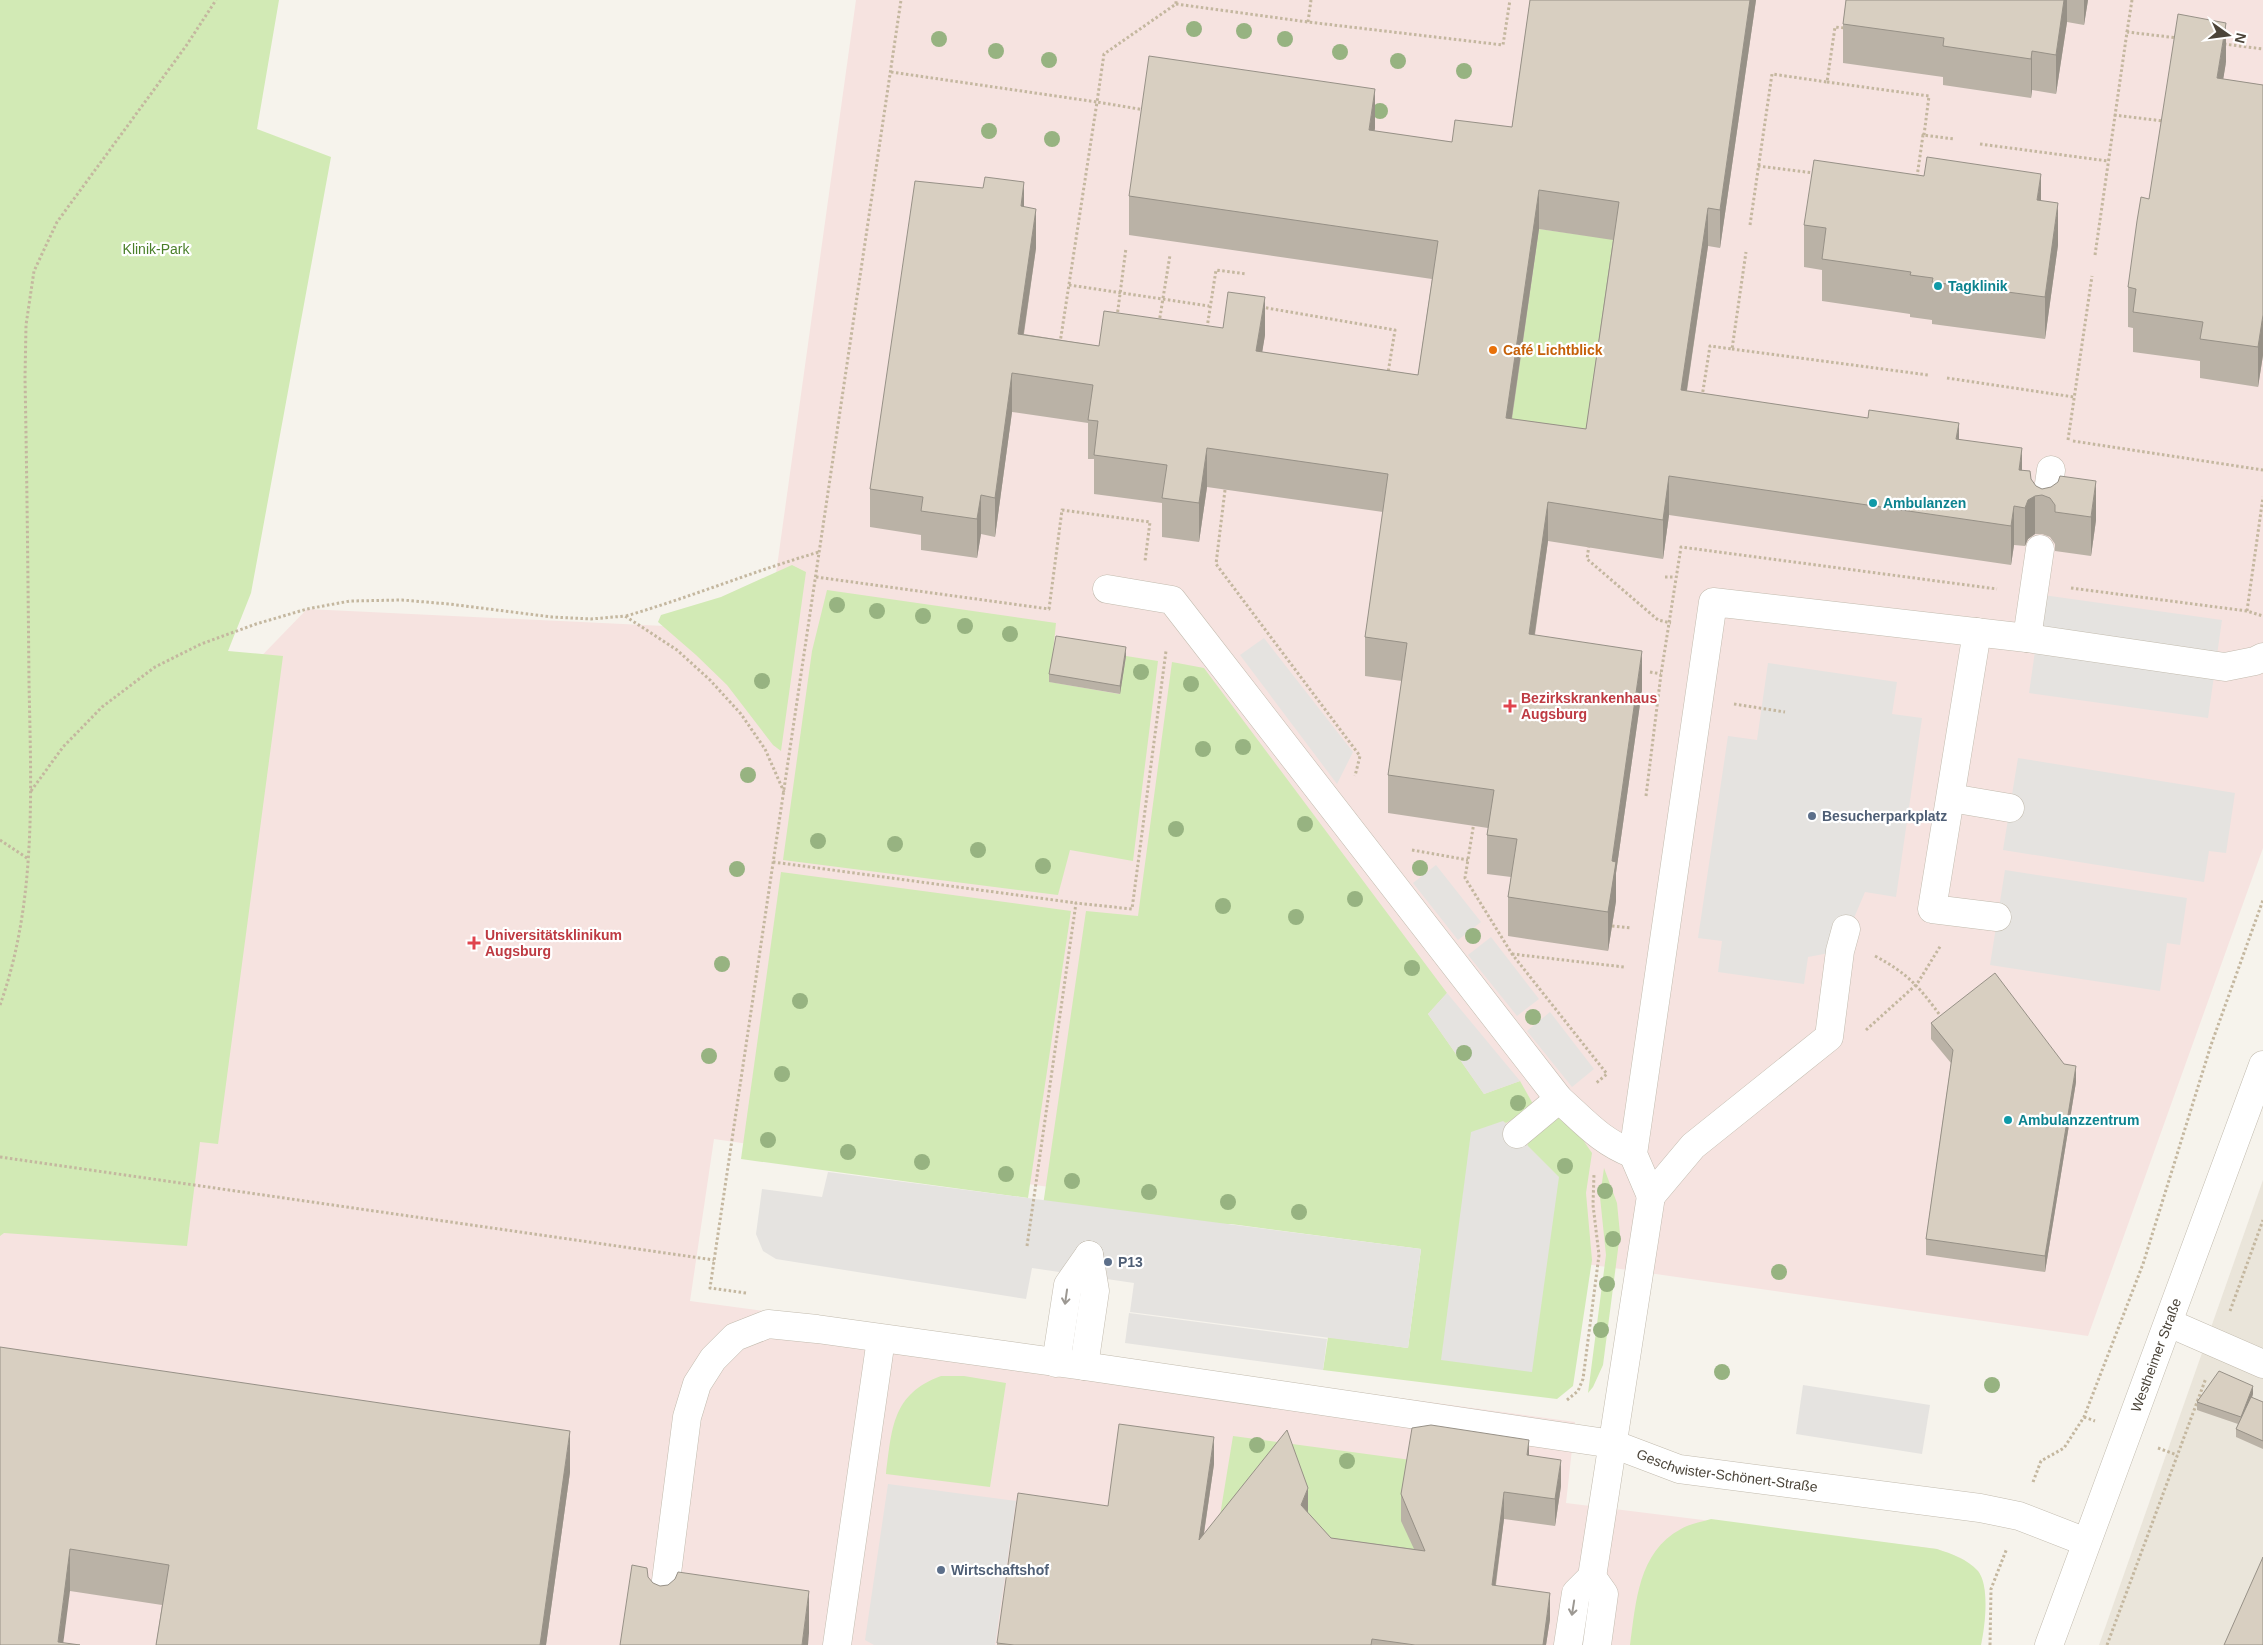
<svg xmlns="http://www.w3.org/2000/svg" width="2263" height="1645" font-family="Helvetica,sans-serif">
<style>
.residential{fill:#eae5da}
.medical{fill:#f6e3e0}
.green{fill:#d2eab5}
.parking{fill:#e5e3e0}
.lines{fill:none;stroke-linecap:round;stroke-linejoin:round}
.minor-casing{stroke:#c2bbae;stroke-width:29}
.path{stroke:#c4b79f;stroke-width:3;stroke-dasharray:2.5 2.5;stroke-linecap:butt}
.minor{stroke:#fff;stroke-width:28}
.tree{fill:#97b381}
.wall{fill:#bab2a6;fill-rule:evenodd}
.shaded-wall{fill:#979187}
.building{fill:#d8cfc1;stroke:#979187;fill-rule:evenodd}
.oneway{stroke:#9c9892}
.culture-dot{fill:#0f9aa8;stroke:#fff;stroke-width:2}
.food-dot{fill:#e8710a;stroke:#fff;stroke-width:2}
.health-dot{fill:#e0444e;stroke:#fff;stroke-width:2}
.service-dot{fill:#5c6f8a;stroke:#fff;stroke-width:2}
.labels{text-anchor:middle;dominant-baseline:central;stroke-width:4.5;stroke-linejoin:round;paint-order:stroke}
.park-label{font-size:14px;fill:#4a7f2a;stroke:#fff}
.culture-label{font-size:14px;font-weight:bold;fill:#0d838f;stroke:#fff;text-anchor:start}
.food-label{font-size:14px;font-weight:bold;fill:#c56008;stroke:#fff;text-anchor:start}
.health-label{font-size:14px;font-weight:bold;fill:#be3a42;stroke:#fff;text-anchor:start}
.service-label{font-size:14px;font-weight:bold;fill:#4e5e75;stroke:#fff;text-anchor:start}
.street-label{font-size:14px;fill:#4b4439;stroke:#fff}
</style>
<rect width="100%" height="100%" fill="#f6f3ec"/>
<polygon class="residential" points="2263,1180 2263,1645 2099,1645"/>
<polygon class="medical" points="856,0 2263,0 2263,848 2088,1336 714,1139 690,1301 1575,1422 1566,1503 1937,1549 1961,1558 1979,1572 1985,1592 1985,1615 1981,1645 0,1645 0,1217 249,669 307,609 768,631"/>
<g class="green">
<polygon points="0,0 279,0 257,129 331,157 251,593 228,651 283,656 218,1144 200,1142 187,1246 4,1233 0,1236"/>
<polygon points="1539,229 1619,240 1586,468 1506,457"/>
<polygon points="792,565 806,572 781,751 773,745 727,685 696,655 658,622 661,615 721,597"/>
<polygon points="827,590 1056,623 1050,682 1119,694 1126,656 1158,661 1133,861 1070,850 1058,895 783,860 812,651"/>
<polygon points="1172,662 1204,668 1447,993 1428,1014 1484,1094 1520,1081 1533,1104 1531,1109 1506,1123 1503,1121 1559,1177 1528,1146 1527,1142 1559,1116 1572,1124 1592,1153 1586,1193 1592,1260 1573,1386 1557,1399 1323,1370 1328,1337 1408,1348 1421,1249 1231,1224 1040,1226 1086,911 1138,916"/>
<polygon points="781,872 1071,911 1028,1198 741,1159"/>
<polygon points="1604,1168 1617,1203 1620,1234 1603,1365 1593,1387 1588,1393 1606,1255 1600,1197"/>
<path d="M 941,1376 L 964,1376 L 1006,1383 L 990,1487 L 886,1474 C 892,1428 892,1394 941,1376 Z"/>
<polygon points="1233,1436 1411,1460 1412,1534 1417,1566 1216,1540"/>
<path d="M 1711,1519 L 1937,1549 C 1952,1554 1967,1559 1978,1571 C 1990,1586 1985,1627 1981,1645 L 1630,1645 C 1636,1602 1638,1552 1681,1529 C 1689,1524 1701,1522 1711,1519 Z"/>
</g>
<g class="parking">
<polygon points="2043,595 2222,620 2208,718 2029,693"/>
<polygon points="1264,638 1353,752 1337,784 1240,655"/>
<polygon points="1768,663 1897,682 1892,714 1922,718 1896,897 1865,892 1840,951 1808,957 1804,984 1718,972 1722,941 1698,938 1728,736 1757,740"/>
<polygon points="2018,758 2235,793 2226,853 2209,851 2204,882 2003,850"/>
<polygon points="1436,865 1481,922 1458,940 1413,883"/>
<polygon points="2005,870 2187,898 2180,945 2167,943 2160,991 1990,965"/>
<polygon points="1491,937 1539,999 1517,1016 1468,955"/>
<polygon points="1447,993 1520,1081 1484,1094 1428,1014"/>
<polygon points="1550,1012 1594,1069 1572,1087 1527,1031"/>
<polygon points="1503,1121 1559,1177 1532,1372 1441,1360 1471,1132"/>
<polygon points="828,1172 1421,1249 1408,1348 1130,1312 1134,1283 1032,1268 1026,1299 776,1259 763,1251 756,1234 762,1189 822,1197"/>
<polygon points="1129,1313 1327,1339 1323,1370 1125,1343"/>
<polygon points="1803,1385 1930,1405 1922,1454 1796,1434"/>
<polygon points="888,1484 1016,1501 995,1645 874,1645 865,1640"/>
</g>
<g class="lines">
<defs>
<g id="minor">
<polyline points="2045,512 2051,470"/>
<path d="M 1107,589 L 1172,600 L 1559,1099 C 1585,1122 1600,1141 1633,1154"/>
<polyline points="1977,632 1932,909 1997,917"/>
<polyline points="2027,638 2040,549"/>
<polyline points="1951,798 2010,808"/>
<polyline points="1517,1134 1559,1099"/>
<polyline points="1651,1196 1633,1154 1713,602 2027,638 2225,667 2255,661 2263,657"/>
<polyline points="1651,1196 1693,1146 1829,1037 1840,951 1846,929"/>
<polyline points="2169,1323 2263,1364"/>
<polyline points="1056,1363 1068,1285 1089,1255"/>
<polyline points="1084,1366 1095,1291 1089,1255"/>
<polyline points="1592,1577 1604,1594 1597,1645"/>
<path id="s1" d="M 662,1612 L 687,1417 L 697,1384 L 713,1359 L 735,1337 L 768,1324 L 817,1329 L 1084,1366 L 1613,1444 L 1679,1469 L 1980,1508 L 2019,1516 L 2086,1542"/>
<polyline points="837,1645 881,1339"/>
<polyline points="1568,1645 1576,1593 1592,1577 1651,1196"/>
<path id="s2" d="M 2049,1645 L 2263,1065"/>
</g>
</defs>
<use href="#minor" class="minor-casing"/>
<g class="path">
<polyline points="1176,4 1308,22 1503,45 1510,0"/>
<polyline points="1308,22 1311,0"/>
<polyline points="2127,32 2132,0"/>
<polyline points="2224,44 2263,49"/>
<polyline points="891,72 1097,102 1060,343"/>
<polyline points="1827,82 1929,96 1924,135"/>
<polyline points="1145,110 1097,102 1104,54 1176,4 1176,0"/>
<polyline points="2114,115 2163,121"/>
<polyline points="1980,144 2108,161"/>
<polyline points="1758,166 1814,173"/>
<polyline points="1917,177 1923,135 1954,139"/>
<polyline points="1750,225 1772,74 1827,82 1835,27 1845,28"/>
<polyline points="2095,255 2127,32 2178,38"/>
<polyline points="1069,285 1209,306"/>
<polyline points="1261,307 1395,330 1388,373"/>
<polyline points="1117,317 1126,248"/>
<polyline points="1159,323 1170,255"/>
<polyline points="1207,328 1216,270 1247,274"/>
<polyline points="1732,349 1928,375"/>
<polyline points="1947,378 2074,397"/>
<polyline points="1702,397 1710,346 1732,349 1746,252"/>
<polyline points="2068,440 2092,276"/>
<polyline points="2073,441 2263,470"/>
<polyline points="1225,490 1216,564 1360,756 1355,776"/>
<polyline points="1589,545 1587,559 1658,620 1671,623"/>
<polyline points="816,577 1049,609 1062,510 1150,522 1145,561"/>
<polyline points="1665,577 1675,577"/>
<polyline points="2071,588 2247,611 2263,616"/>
<polyline points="2247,611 2263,497"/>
<path d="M 626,616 C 691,597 754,571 819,552"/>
<polyline points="1650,672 1661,674"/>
<polyline points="1734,704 1785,712"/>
<polyline points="31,791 63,747 102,707 155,667 201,644 256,624 307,609 350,601 402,600 449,604 552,617 591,619 625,616 677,650 710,680 741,714 765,749 784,792"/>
<polyline points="1646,796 1661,674 1681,547 1997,589"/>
<polyline points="1474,822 1465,878 1512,954 1607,1074 1595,1084"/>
<polyline points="0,840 27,858"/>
<polyline points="1412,850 1468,860"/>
<polyline points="773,862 1076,903"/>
<polyline points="1612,926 1631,928"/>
<polyline points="1512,954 1624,967"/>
<path d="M 1875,956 C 1909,974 1920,988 1942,1018"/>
<path d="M 0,1005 C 37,902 31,789 29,682 C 28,581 27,480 25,378 L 26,325 L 34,271 L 57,222 L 186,46 L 216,0"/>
<polyline points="1866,1030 1917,984 1941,945"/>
<polyline points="0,1157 714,1260"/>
<polyline points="1027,1246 1076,903 1132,909 1166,651"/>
<polyline points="746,1293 710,1288 901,0"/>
<polyline points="2230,1311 2263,1220"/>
<polyline points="1567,1400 1578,1391 1583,1379 1599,1255 1593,1205 1594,1174"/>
<polyline points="2084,1417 2095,1421"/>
<polyline points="2158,1448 2177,1455"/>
<polyline points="2033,1482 2041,1461 2064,1448 2084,1417 2143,1264 2211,1045 2263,900"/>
<polyline points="1990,1645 1991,1589 2007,1548"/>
<polyline points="2107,1645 2206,1378"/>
</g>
<use href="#minor" class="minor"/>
</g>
<g class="tree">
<circle cx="1194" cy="29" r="8"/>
<circle cx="1244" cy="31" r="8"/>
<circle cx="939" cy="39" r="8"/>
<circle cx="1285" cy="39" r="8"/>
<circle cx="996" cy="51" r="8"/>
<circle cx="1340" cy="52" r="8"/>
<circle cx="1049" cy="60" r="8"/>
<circle cx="1398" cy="61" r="8"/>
<circle cx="1464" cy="71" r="8"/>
<circle cx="1380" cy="111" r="8"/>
<circle cx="989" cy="131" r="8"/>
<circle cx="1052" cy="139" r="8"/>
<circle cx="837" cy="605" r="8"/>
<circle cx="877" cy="611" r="8"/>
<circle cx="923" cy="616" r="8"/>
<circle cx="965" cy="626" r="8"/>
<circle cx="1010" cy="634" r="8"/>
<circle cx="1141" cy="672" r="8"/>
<circle cx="762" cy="681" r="8"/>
<circle cx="1191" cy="684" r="8"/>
<circle cx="1243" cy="747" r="8"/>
<circle cx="1203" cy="749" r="8"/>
<circle cx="748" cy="775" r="8"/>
<circle cx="1305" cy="824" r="8"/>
<circle cx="1176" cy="829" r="8"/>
<circle cx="818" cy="841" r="8"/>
<circle cx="895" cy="844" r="8"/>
<circle cx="978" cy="850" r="8"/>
<circle cx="1043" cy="866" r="8"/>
<circle cx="1420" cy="868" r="8"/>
<circle cx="737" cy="869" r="8"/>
<circle cx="1355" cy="899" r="8"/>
<circle cx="1223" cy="906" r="8"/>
<circle cx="1296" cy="917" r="8"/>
<circle cx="1473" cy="936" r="8"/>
<circle cx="722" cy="964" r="8"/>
<circle cx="1412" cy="968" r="8"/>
<circle cx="800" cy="1001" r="8"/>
<circle cx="1533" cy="1017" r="8"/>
<circle cx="1464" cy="1053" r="8"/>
<circle cx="709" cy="1056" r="8"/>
<circle cx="782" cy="1074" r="8"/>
<circle cx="1518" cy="1103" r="8"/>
<circle cx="768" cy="1140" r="8"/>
<circle cx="848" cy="1152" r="8"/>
<circle cx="922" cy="1162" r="8"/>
<circle cx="1565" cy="1166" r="8"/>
<circle cx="1006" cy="1174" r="8"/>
<circle cx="1072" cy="1181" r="8"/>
<circle cx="1605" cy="1191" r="8"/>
<circle cx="1149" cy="1192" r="8"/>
<circle cx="1228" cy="1202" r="8"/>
<circle cx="1299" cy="1212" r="8"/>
<circle cx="1613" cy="1239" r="8"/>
<circle cx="1779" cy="1272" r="8"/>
<circle cx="1607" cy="1284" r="8"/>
<circle cx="1601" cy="1330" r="8"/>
<circle cx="1722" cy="1372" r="8"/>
<circle cx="1992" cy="1385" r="8"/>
<circle cx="1257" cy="1445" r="8"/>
<circle cx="1347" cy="1461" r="8"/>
</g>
<g class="wall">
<path d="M 1530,0 L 1756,0 L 1720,248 L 1708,246 L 1687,391 L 1959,439 L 2022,470 L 2036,486 L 2096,520 L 2091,556 L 2055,551 L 2055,544 L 2050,537 L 2042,534 L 2035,534 L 2028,539 L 2025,546 L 2014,545 L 2011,565 L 1669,515 L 1663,559 L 1548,541 L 1535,635 L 1642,690 L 1616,873 L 1616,901 L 1608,951 L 1508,936 L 1508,897 L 1511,877 L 1487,874 L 1487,835 L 1488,828 L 1388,813 L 1388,775 L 1402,681 L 1365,676 L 1365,637 L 1383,512 L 1207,487 L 1199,542 L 1162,537 L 1162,503 L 1094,494 L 1094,459 L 1088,459 L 1088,423 L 1012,412 L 995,537 L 981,534 L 977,558 L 921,550 L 921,535 L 870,527 L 870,489 L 983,188 L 1024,207 L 1036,248 L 1024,334 L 1099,346 L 1265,335 L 1262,352 L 1418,375 L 1432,279 L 1129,235 L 1129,196 L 1375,128 L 1374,131 L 1452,142 L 1512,127 ZM 1539,229 L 1613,240 L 1586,429 L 1512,419 Z"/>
<polygon points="1846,0 2088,0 2084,25 2067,22 2056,94 2032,90 2031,98 1943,85 1943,77 1843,63 1843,24"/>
<polygon points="2226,62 2223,79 2263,85 2263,355 2258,387 2200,378 2200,361 2133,352 2133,328 2128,327 2128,287"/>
<polygon points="2041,200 2058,245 2045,339 1932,324 1932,320 1910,317 1910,314 1822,301 1822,270 1804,267 1804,225"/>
<polygon points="1126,656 1120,694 1049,682 1049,674"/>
<polygon points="1931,1023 2076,1082 2045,1272 1926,1255 1926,1239 1951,1063 1931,1039"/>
<polygon points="0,1347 570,1472 546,1645 156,1645 162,1605 70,1591 0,1645"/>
<polygon points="2253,1394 2252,1398 2263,1402 2263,1449 2236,1437 2236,1429 2238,1424 2197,1410 2197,1402"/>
<polygon points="1529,1455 1561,1486 1555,1526 1504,1519 1496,1585 1550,1619 1546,1645 997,1645 997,1643 1108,1506 1214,1464 1204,1534 1308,1513 1331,1538 1414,1549 1401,1521 1401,1494"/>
</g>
<g class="shaded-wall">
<polygon points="1750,0 1756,0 1720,248 1720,210"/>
<polygon points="2064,0 2067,0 2067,22 2056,94 2056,55"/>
<polygon points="2084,0 2088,0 2084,25"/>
<polygon points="2226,23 2226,62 2217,118 2217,78"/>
<polygon points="2032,51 2032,90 2031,98 2031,59"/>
<polygon points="1375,89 1375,128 1369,169 1369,130"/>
<polygon points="2041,174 2041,216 2037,200"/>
<polygon points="1024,182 1024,221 1021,206"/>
<polygon points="1539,190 1539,229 1506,457 1506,418"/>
<polygon points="2058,203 2058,245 2045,339 2045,297"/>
<polygon points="1708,208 1708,246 1681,429 1681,390"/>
<polygon points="1036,209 1036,248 1018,372 1018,334"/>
<polygon points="1265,297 1265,335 1256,390 1256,351"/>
<polygon points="2263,315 2263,355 2258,387 2258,347"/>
<polygon points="1012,373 1012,412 995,537 995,498"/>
<polygon points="1959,423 1959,462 1956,439"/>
<polygon points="1207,448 1207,487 1199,542 1199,503"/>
<polygon points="2022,448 2022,487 2019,509 2019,470"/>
<polygon points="1669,476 1669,515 1663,559 1663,520"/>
<polygon points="2096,481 2096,520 2091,556 2091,517"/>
<polygon points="981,495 981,534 977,558 977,519"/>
<polygon points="2035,496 2035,534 2028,539 2025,546 2025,508 2028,500"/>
<polygon points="1548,502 1548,541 1529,673 1529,634"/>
<polygon points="2014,506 2014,545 2011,565 2011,526"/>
<polygon points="1126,647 1126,656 1120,694 1120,686"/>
<polygon points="1642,651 1642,690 1616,873 1616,901 1608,951 1608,912 1612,861"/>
<polygon points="2076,1066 2076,1082 2045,1272 2045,1256"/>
<polygon points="2253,1386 2253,1394 2241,1425 2241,1417"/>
<polygon points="570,1431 570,1472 546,1645 540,1645"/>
<polygon points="1214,1437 1214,1464 1199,1566 1199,1540"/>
<polygon points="1529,1440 1529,1467 1527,1455"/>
<polygon points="1561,1460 1561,1486 1555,1526 1555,1499"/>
<polygon points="1308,1488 1308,1515 1301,1505"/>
<polygon points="1504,1492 1504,1519 1492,1611 1492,1585"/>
<polygon points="70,1549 70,1591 63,1645 58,1642"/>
<polygon points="809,1591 809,1633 808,1645 802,1645"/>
<polygon points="1550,1593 1550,1619 1546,1645 1543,1645"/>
</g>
<g class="building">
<path d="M 1530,0 L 1750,0 L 1720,210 L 1708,208 L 1681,390 L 1868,418 L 1869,410 L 1959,423 L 1956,439 L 2022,448 L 2019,470 L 2030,471 L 2031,479 L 2036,486 L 2042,489 L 2051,487 L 2058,482 L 2060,476 L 2096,481 L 2091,517 L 2055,512 L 2055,505 L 2050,498 L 2042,495 L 2035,496 L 2028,500 L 2025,508 L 2014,506 L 2011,526 L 1669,476 L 1663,520 L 1548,502 L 1529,634 L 1642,651 L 1612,861 L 1616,862 L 1608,912 L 1508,897 L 1517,839 L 1487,835 L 1494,790 L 1388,775 L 1407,643 L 1365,637 L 1388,474 L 1207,448 L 1199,503 L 1162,498 L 1167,465 L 1094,455 L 1098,421 L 1088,420 L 1093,385 L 1012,373 L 995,498 L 981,495 L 977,519 L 921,511 L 923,497 L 870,489 L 915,181 L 983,188 L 985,177 L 1024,182 L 1021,206 L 1036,209 L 1018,334 L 1099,346 L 1104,311 L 1223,328 L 1228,292 L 1265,297 L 1256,351 L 1418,375 L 1438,241 L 1129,196 L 1149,56 L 1375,89 L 1369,130 L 1452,142 L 1455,120 L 1512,127 ZM 1539,190 L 1619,202 L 1586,429 L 1506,418 Z"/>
<polygon points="1846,0 2064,0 2056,55 2032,51 2031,59 1943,46 1944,38 1843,24"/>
<polygon points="2178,14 2226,23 2217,78 2263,85 2263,315 2258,347 2200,339 2203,322 2133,312 2136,289 2128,287 2137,221 2141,197 2149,199"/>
<polygon points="1927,157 2041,174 2037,200 2058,203 2045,297 1932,282 1933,278 1910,275 1911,272 1822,259 1826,228 1804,225 1814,160 1924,176"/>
<polygon points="1056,636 1126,647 1120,686 1049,674"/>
<polygon points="1995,973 2064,1064 2076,1066 2045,1256 1926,1239 1953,1050 1931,1023"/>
<polygon points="0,1347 570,1431 540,1645 156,1645 169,1565 70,1549 58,1642 80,1645 0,1645"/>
<polygon points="2219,1371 2253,1386 2241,1417 2197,1402"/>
<polygon points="2251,1397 2263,1402 2263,1441 2236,1429"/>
<polygon points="1119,1424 1214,1437 1199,1540 1287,1430 1308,1488 1301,1505 1331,1538 1425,1551 1401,1494 1412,1428 1431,1425 1529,1440 1527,1455 1561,1460 1555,1499 1504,1492 1492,1585 1550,1593 1543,1645 1415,1645 1372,1639 1371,1645 1014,1645 997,1643 1018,1493 1108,1506"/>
<polygon points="2263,1557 2263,1645 2224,1645"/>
<polygon points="632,1565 647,1568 648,1577 653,1583 660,1586 668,1585 675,1579 678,1572 809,1591 802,1645 620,1645"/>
</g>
<defs><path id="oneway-shaft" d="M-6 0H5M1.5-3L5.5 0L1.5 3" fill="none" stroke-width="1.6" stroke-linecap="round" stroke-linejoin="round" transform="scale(1.25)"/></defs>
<g class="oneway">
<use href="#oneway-shaft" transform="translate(1066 1297) rotate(98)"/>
<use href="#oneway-shaft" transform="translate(1573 1608) rotate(99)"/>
</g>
<g class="culture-dot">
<circle cx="1938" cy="286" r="5"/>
<circle cx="1873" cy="503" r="5"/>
<circle cx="2008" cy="1120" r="5"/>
</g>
<circle class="food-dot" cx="1493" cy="350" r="5"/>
<g class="health-dot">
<path d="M1507.5 698.5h5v5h5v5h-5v5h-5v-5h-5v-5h5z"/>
<path d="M471.5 935.5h5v5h5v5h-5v5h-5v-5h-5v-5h5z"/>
</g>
<g class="service-dot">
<circle cx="1812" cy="816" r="5"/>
<circle cx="1108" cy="1262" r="5"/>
<circle cx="941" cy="1570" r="5"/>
</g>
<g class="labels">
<g class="park-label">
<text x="156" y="249">Klinik-Park</text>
</g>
<g class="culture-label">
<text x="1948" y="286">Tagklinik</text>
<text x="1883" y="503">Ambulanzen</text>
<text x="2018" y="1120">Ambulanzzentrum</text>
</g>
<g class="food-label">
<text x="1503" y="350">Café Lichtblick</text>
</g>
<g class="health-label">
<text x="1521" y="698">Bezirkskrankenhaus<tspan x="1521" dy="16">Augsburg</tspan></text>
<text x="485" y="935">Universitätsklinikum<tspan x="485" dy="16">Augsburg</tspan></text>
</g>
<g class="service-label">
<text x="1822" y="816">Besucherparkplatz</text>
<text x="1118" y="1262">P13</text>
<text x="951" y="1570">Wirtschaftshof</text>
</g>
<g class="street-label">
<text stroke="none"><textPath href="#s2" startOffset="309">Westheimer Straße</textPath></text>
<text stroke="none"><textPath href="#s1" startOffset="1299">Geschwister-Schönert-Straße</textPath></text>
</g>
</g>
<g transform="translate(2228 35) rotate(104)" stroke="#ffffff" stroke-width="4" paint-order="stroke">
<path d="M0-4L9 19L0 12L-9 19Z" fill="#4b4439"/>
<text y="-8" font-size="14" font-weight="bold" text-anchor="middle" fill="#4b4439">N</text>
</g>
</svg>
